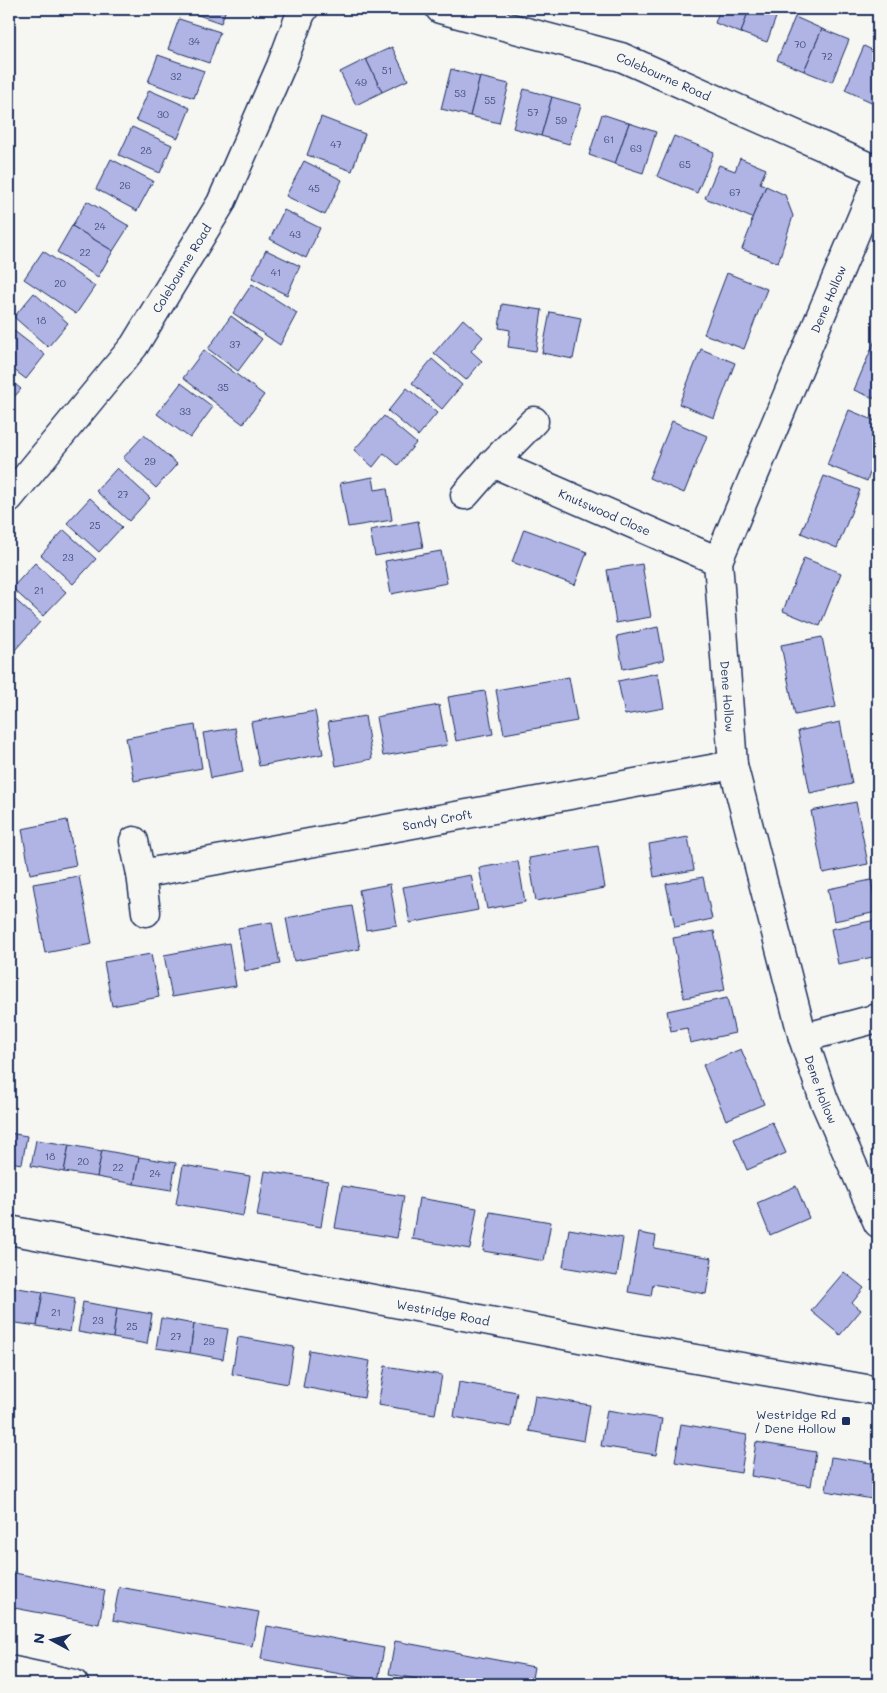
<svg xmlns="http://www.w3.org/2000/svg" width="887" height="1693" font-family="Mali,sans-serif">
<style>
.building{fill:#b0b4e5;stroke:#1b2f5e}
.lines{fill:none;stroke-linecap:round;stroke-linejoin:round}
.minor-casing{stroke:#1b2f5e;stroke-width:31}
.minor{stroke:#f6f6f2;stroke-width:28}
.poi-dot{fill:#1b2f5e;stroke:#f6f6f2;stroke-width:2}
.labels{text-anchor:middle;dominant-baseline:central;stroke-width:5;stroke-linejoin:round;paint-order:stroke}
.number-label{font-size:10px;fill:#405080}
.street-label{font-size:12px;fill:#1b2f5e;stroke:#f6f6f2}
.poi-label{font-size:12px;fill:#1b2f5e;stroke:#f6f6f2;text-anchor:end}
</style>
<rect width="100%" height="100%" fill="#f6f6f2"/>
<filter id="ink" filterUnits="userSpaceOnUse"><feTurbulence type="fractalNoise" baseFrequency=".02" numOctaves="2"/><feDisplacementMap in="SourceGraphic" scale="10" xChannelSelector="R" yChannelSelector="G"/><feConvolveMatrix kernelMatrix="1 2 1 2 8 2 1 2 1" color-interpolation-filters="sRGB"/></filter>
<g filter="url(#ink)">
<g class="building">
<polygon points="181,9 226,9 221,23"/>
<polygon points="720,9 749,9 741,33 715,23"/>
<polygon points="749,9 779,9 767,42 741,33"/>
<polygon points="795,17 822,29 804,71 777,60"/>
<polygon points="179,19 220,32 209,63 168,49"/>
<polygon points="822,29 849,40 832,82 804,71"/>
<polygon points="864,46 878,53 878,105 845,90"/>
<polygon points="392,47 408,80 382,92 366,59"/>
<polygon points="158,55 204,71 194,98 148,82"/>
<polygon points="366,59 382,92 356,105 340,72"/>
<polygon points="451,69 480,77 470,116 441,109"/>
<polygon points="480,77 509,84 499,123 470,116"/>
<polygon points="524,89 552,97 541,136 513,128"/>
<polygon points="149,90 190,108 178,138 136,120"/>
<polygon points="552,97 581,105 569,144 541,136"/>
<polygon points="602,114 629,123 615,164 589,155"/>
<polygon points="321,117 365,134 352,171 307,155"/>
<polygon points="629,123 656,132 643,173 615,164"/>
<polygon points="132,127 172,145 160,173 119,155"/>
<polygon points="674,136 714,152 697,193 657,176"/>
<polygon points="740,158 766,169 760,183 766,186 752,218 705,198 719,165 735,171"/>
<polygon points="111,159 153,181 137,211 96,189"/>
<polygon points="304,161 342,180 325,215 286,196"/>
<polygon points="766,186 785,195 793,216 778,263 742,249 751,226 752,218"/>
<polygon points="87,201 129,226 113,251 72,226"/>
<polygon points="284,210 320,228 306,258 270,239"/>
<polygon points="72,226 113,251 98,277 57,252"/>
<polygon points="266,250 300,266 287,295 252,278"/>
<polygon points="43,251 95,286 76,314 24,279"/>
<polygon points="727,273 767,289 744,349 704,334"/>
<polygon points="252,284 297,313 280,345 233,313"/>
<polygon points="34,293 68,323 48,347 14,317"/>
<polygon points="502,304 542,310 536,351 508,347 510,330 499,328"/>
<polygon points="550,312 581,318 573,359 542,353"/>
<polygon points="231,316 262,339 238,371 208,349"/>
<polygon points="463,319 483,337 471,351 482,361 466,380 434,353"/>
<polygon points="9,327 45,355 26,379 9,366"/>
<polygon points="876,338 878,339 878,400 854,390"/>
<polygon points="701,349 735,363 714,418 679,404"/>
<polygon points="204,350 264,395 243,424 183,378"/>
<polygon points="432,359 462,385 442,409 412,383"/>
<polygon points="9,379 21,389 9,403"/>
<polygon points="181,383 213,407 190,438 157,414"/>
<polygon points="407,388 437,413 418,436 388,411"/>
<polygon points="849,410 878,422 878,452 867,481 827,465"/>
<polygon points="384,416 416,443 398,465 384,453 373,467 354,450"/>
<polygon points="672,421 707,436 684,493 649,478"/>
<polygon points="144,435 177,464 156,488 123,458"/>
<polygon points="117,468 150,498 129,521 96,491"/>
<polygon points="824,476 860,490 837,548 801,533"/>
<polygon points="373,477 375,490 387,488 392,520 348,527 340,483"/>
<polygon points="90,498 122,527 99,552 67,523"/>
<polygon points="418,521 423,547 375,556 370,530"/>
<polygon points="524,529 587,552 575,585 512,562"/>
<polygon points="64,530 96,559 73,584 41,555"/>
<polygon points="441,551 447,583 391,594 385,561"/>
<polygon points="804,558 841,573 820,626 783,611"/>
<polygon points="35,563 66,592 43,616 12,588"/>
<polygon points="642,564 651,617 616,623 607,570"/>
<polygon points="10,595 40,622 15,650 9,644 9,597"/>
<polygon points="658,627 664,660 623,669 617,636"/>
<polygon points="822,637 836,707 795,715 781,645"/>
<polygon points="658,673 664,708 625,715 618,681"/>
<polygon points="569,677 577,721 504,734 496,690"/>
<polygon points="485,691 493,734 456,741 448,697"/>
<polygon points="439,705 447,745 383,756 376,717"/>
<polygon points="315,711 323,754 259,766 251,722"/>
<polygon points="365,716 372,759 336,766 328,722"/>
<polygon points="840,722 852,784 810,793 798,731"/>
<polygon points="195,725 202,768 134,781 126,738"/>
<polygon points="235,728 243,772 211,778 203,733"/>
<polygon points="856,802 868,864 823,873 811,811"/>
<polygon points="67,820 76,865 30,874 22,829"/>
<polygon points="688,837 694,870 654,877 649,844"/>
<polygon points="598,846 605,888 536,901 529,858"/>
<polygon points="518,861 525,902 487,909 479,868"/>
<polygon points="471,875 478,910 410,923 403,887"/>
<polygon points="79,876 92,944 45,953 33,884"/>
<polygon points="703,877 712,919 675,927 666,884"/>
<polygon points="871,880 877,912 834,921 828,889"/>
<polygon points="390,884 397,925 366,930 359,890"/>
<polygon points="352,906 360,949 294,961 286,918"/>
<polygon points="876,920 878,932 878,956 838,964 831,929"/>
<polygon points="272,922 280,964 245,971 238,928"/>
<polygon points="714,931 725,990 684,998 673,938"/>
<polygon points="229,943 236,986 172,997 164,955"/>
<polygon points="151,954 159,997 112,1006 104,962"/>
<polygon points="727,998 735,1033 690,1043 687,1028 671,1031 667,1011"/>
<polygon points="741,1049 764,1104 726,1120 703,1065"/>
<polygon points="772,1122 786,1153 747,1170 734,1139"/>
<polygon points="9,1133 27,1136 22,1164 9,1162"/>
<polygon points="36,1140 69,1145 64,1172 31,1166"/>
<polygon points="69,1145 102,1151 97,1177 64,1172"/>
<polygon points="102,1150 139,1157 134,1184 97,1177"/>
<polygon points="139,1157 176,1163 171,1190 134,1184"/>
<polygon points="183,1165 250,1176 243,1216 176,1204"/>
<polygon points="265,1171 328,1181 321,1227 257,1216"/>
<polygon points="342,1186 404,1196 397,1238 335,1228"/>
<polygon points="796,1186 809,1218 770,1235 757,1203"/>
<polygon points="419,1198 477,1208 470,1249 412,1239"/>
<polygon points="490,1212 551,1222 544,1261 483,1251"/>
<polygon points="569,1229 623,1238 617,1276 563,1267"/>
<polygon points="639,1233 656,1236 654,1248 712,1258 706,1294 653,1284 651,1296 628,1292"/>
<polygon points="844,1272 864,1288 852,1303 861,1310 840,1335 811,1311"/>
<polygon points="11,1287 43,1292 37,1326 9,1322 9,1300"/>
<polygon points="43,1292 75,1298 70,1332 37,1326"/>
<polygon points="83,1302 117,1308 113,1338 78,1332"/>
<polygon points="117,1308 152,1314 147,1344 113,1338"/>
<polygon points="161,1318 194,1324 190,1353 156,1348"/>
<polygon points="194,1324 228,1329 223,1359 190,1353"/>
<polygon points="238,1337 294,1347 288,1384 232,1374"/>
<polygon points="309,1350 370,1361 364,1398 303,1387"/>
<polygon points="385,1366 442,1375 435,1414 378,1405"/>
<polygon points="459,1382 517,1392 511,1427 454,1417"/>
<polygon points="535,1396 590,1405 584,1441 529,1431"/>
<polygon points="607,1410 662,1419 656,1455 601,1446"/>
<polygon points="681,1424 747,1435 741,1473 675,1462"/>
<polygon points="756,1442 816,1452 811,1486 751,1476"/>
<polygon points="831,1457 878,1464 878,1500 826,1491"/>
<polygon points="9,1572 105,1590 99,1624 9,1607"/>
<polygon points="119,1587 259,1612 252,1646 113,1620"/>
<polygon points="267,1626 384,1648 378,1681 261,1659"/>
<polygon points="395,1641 534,1667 531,1684 445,1684 389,1674"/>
<polygon points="548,1679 576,1684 547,1684"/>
</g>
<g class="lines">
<defs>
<g id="minor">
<path id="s1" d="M 440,9 L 621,57 L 878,171"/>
<path id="s2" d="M 878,179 L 718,561 L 733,765 L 803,1038 L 824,1100 L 878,1223"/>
<path id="s3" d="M 493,463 L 718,561"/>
<polyline points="465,495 493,463 534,421"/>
<path id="s4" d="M 9,498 L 134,346 L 221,203 L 281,66 L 301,13 L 304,9"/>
<path id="s5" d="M 134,841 L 141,874 L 733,765"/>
<polyline points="141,874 146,912"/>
<polyline points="803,1038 878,1018"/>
<path id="s6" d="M 9,1230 L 627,1347 L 878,1391"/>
<polyline points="9,1670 74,1684"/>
</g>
</defs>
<use href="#minor" class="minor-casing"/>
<use href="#minor" class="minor"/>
</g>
</g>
<rect class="poi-dot" x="841" y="1416" width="10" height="10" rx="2.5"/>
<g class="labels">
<g class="number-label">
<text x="194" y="41">34</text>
<text x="800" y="44">70</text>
<text x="827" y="56">72</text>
<text x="387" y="70">51</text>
<text x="176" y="76">32</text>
<text x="361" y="82">49</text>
<text x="460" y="93">53</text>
<text x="490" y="100">55</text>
<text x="533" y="112">57</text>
<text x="163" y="114">30</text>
<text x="561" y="120">59</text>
<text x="609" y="139">61</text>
<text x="336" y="144">47</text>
<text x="636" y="148">63</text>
<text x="146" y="150">28</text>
<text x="685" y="164">65</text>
<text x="125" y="185">26</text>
<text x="314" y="188">45</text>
<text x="735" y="192">67</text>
<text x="100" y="226">24</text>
<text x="295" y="234">43</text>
<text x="85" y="252">22</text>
<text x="276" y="272">41</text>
<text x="60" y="283">20</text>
<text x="41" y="320">18</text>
<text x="235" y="344">37</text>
<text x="223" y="387">35</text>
<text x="185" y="411">33</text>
<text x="150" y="461">29</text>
<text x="123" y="494">27</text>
<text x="95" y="525">25</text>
<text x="68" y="557">23</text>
<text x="39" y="590">21</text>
<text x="50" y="1156">18</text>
<text x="83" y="1161">20</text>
<text x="118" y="1167">22</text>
<text x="155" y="1173">24</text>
<text x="56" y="1312">21</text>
<text x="98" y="1320">23</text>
<text x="132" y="1326">25</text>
<text x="176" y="1336">27</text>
<text x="209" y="1341">29</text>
</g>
<g class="street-label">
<text stroke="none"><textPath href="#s1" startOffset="234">Colebourne Road</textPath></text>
<text stroke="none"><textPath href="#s4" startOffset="288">Colebourne Road</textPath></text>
<text transform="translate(828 299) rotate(-67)">Dene Hollow</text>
<text stroke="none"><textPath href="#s3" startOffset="122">Knutswood Close</textPath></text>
<text stroke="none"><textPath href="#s2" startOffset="550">Dene Hollow</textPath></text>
<text stroke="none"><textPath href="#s5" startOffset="335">Sandy Croft</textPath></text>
<text stroke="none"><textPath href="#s2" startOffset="955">Dene Hollow</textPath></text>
<text stroke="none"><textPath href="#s6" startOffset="442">Westridge Road</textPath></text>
</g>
<g class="poi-label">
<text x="836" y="1414">Westridge Rd<tspan x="836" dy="14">/ Dene Hollow</tspan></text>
</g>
</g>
<rect width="887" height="1693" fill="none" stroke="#f6f6f2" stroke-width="30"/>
<rect x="15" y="15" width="857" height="1663" fill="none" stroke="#1b2f5e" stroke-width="2" filter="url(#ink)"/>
<g transform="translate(52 1640) rotate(277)" stroke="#f6f6f2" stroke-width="4" paint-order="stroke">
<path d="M0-4L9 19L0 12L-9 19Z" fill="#1b2f5e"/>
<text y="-8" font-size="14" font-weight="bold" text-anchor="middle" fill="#1b2f5e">N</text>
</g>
</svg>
